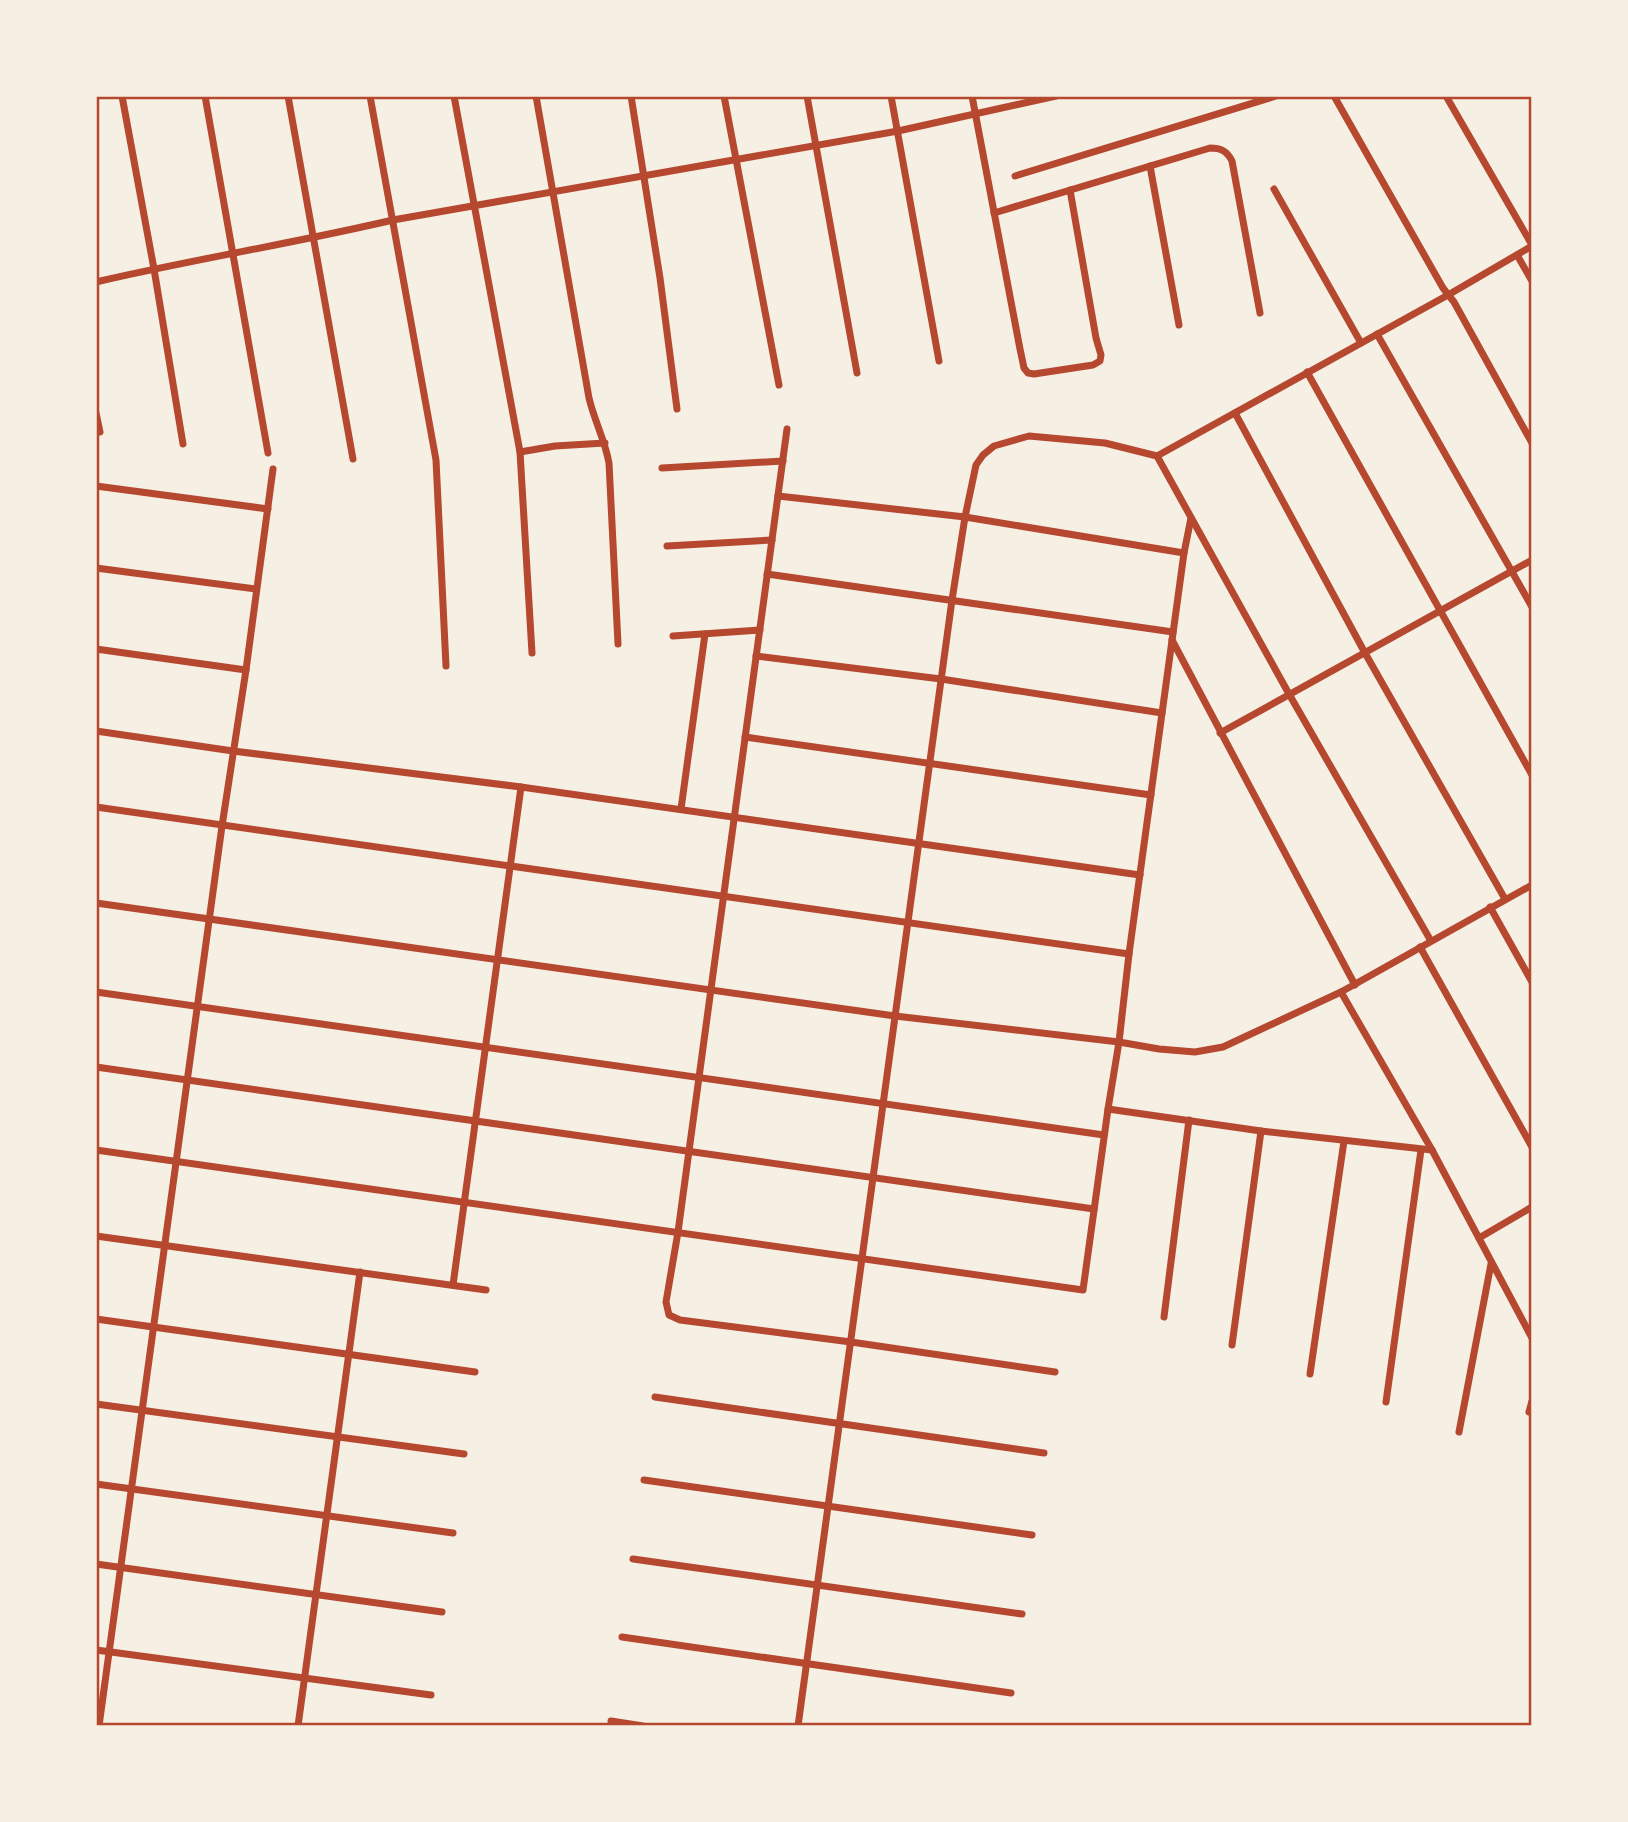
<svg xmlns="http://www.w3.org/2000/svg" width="1628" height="1822" font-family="'Asap Condensed',sans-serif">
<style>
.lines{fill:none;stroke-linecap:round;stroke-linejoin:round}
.minor{stroke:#b5482f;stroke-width:7}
.neatline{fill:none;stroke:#b5482f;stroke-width:2.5}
</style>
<rect width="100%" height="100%" fill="#f6efe4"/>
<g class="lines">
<g class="minor">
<polyline points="122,96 154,269 183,444"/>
<polyline points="205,96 268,453"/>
<polyline points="288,96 353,459"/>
<polyline points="370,96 436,460 446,666"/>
<polyline points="454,96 520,452 532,653"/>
<path d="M 536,96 L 589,398 C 594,420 605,440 609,463 L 618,644"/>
<polyline points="631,96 660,278 677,409"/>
<polyline points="724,96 779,385"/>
<polyline points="807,96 857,373"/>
<polyline points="891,96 939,361"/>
<polyline points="972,96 1020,349 1024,368 1028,373 1034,374 1093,365 1100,361 1101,355 1096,338 1070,190"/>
<polyline points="1334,96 1443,288 1454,302 1532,443"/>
<polyline points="1446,96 1532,245"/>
<polyline points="1150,166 1179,325"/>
<polyline points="1015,176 1276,96"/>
<polyline points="1274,189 1361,343"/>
<path d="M 994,213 L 1210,148 C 1221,148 1227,151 1232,161 L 1260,313"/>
<polyline points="1517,255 1532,281"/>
<path d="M 96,282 C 195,259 295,243 393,220 L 898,131 L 1056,96"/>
<polyline points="1377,334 1532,607"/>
<polyline points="1307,372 1532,775"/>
<polyline points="96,413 100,432"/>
<polyline points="1235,413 1365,653 1505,899"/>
<polyline points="787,429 678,1232 666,1302 669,1315 680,1320 851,1342 1055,1372"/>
<polyline points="520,452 555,446 605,443"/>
<polyline points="1157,456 1289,694 1431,941"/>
<polyline points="662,468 783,461"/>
<polyline points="96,486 268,509"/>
<polyline points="778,496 965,517 1184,553"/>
<polyline points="667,546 772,540"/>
<polyline points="96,568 256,589"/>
<polyline points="767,574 1173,632"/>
<polyline points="673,636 760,630"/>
<polyline points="1172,640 1355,985"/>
<polyline points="96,649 246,670"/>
<polyline points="756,656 941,679 1162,713"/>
<polyline points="96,731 233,751 521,787 1140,875"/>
<polyline points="1220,733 1532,560"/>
<polyline points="745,737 1151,795"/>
<polyline points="96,807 1129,954"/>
<polyline points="681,809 705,634"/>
<polyline points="96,903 895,1016 1119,1042 1159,1049 1195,1052 1223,1047 1341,992 1532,885"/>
<polyline points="1490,907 1532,982"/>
<polyline points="1420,947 1532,1147"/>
<polyline points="96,992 1104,1135"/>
<polyline points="1341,992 1432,1150 1532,1338"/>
<polyline points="96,1067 1094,1209"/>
<polyline points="1108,1109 1261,1131 1432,1150"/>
<polyline points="96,1150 1083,1290 1108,1109 1119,1042 1129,954 1184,553 1191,518"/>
<polyline points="96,1236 486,1290"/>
<polyline points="1479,1238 1532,1207"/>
<polyline points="453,1285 521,787"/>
<polyline points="1164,1317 1189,1120"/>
<polyline points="96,1319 475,1372"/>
<polyline points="1232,1345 1261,1131"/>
<polyline points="1310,1374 1344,1141"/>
<polyline points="655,1397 1044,1453"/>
<polyline points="1386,1402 1421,1150"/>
<polyline points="96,1404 464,1454"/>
<polyline points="1529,1412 1532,1401"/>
<polyline points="1459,1432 1491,1264"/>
<polyline points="644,1480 1032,1535"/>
<polyline points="96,1484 453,1533"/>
<polyline points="633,1559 1022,1614"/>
<polyline points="96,1564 442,1612"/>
<polyline points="622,1637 1011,1693"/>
<polyline points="96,1650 431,1695"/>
<polyline points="611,1721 643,1726"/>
<polyline points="99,1726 222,826 246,670 273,469"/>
<polyline points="298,1726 360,1272"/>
<polyline points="798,1726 952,600 965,517 976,465 983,455 994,446 1029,436 1105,443 1157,456 1448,295 1532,246"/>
</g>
</g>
<rect width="1628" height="1822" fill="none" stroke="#f6efe4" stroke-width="196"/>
<rect x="98" y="98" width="1432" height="1626" class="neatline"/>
</svg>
